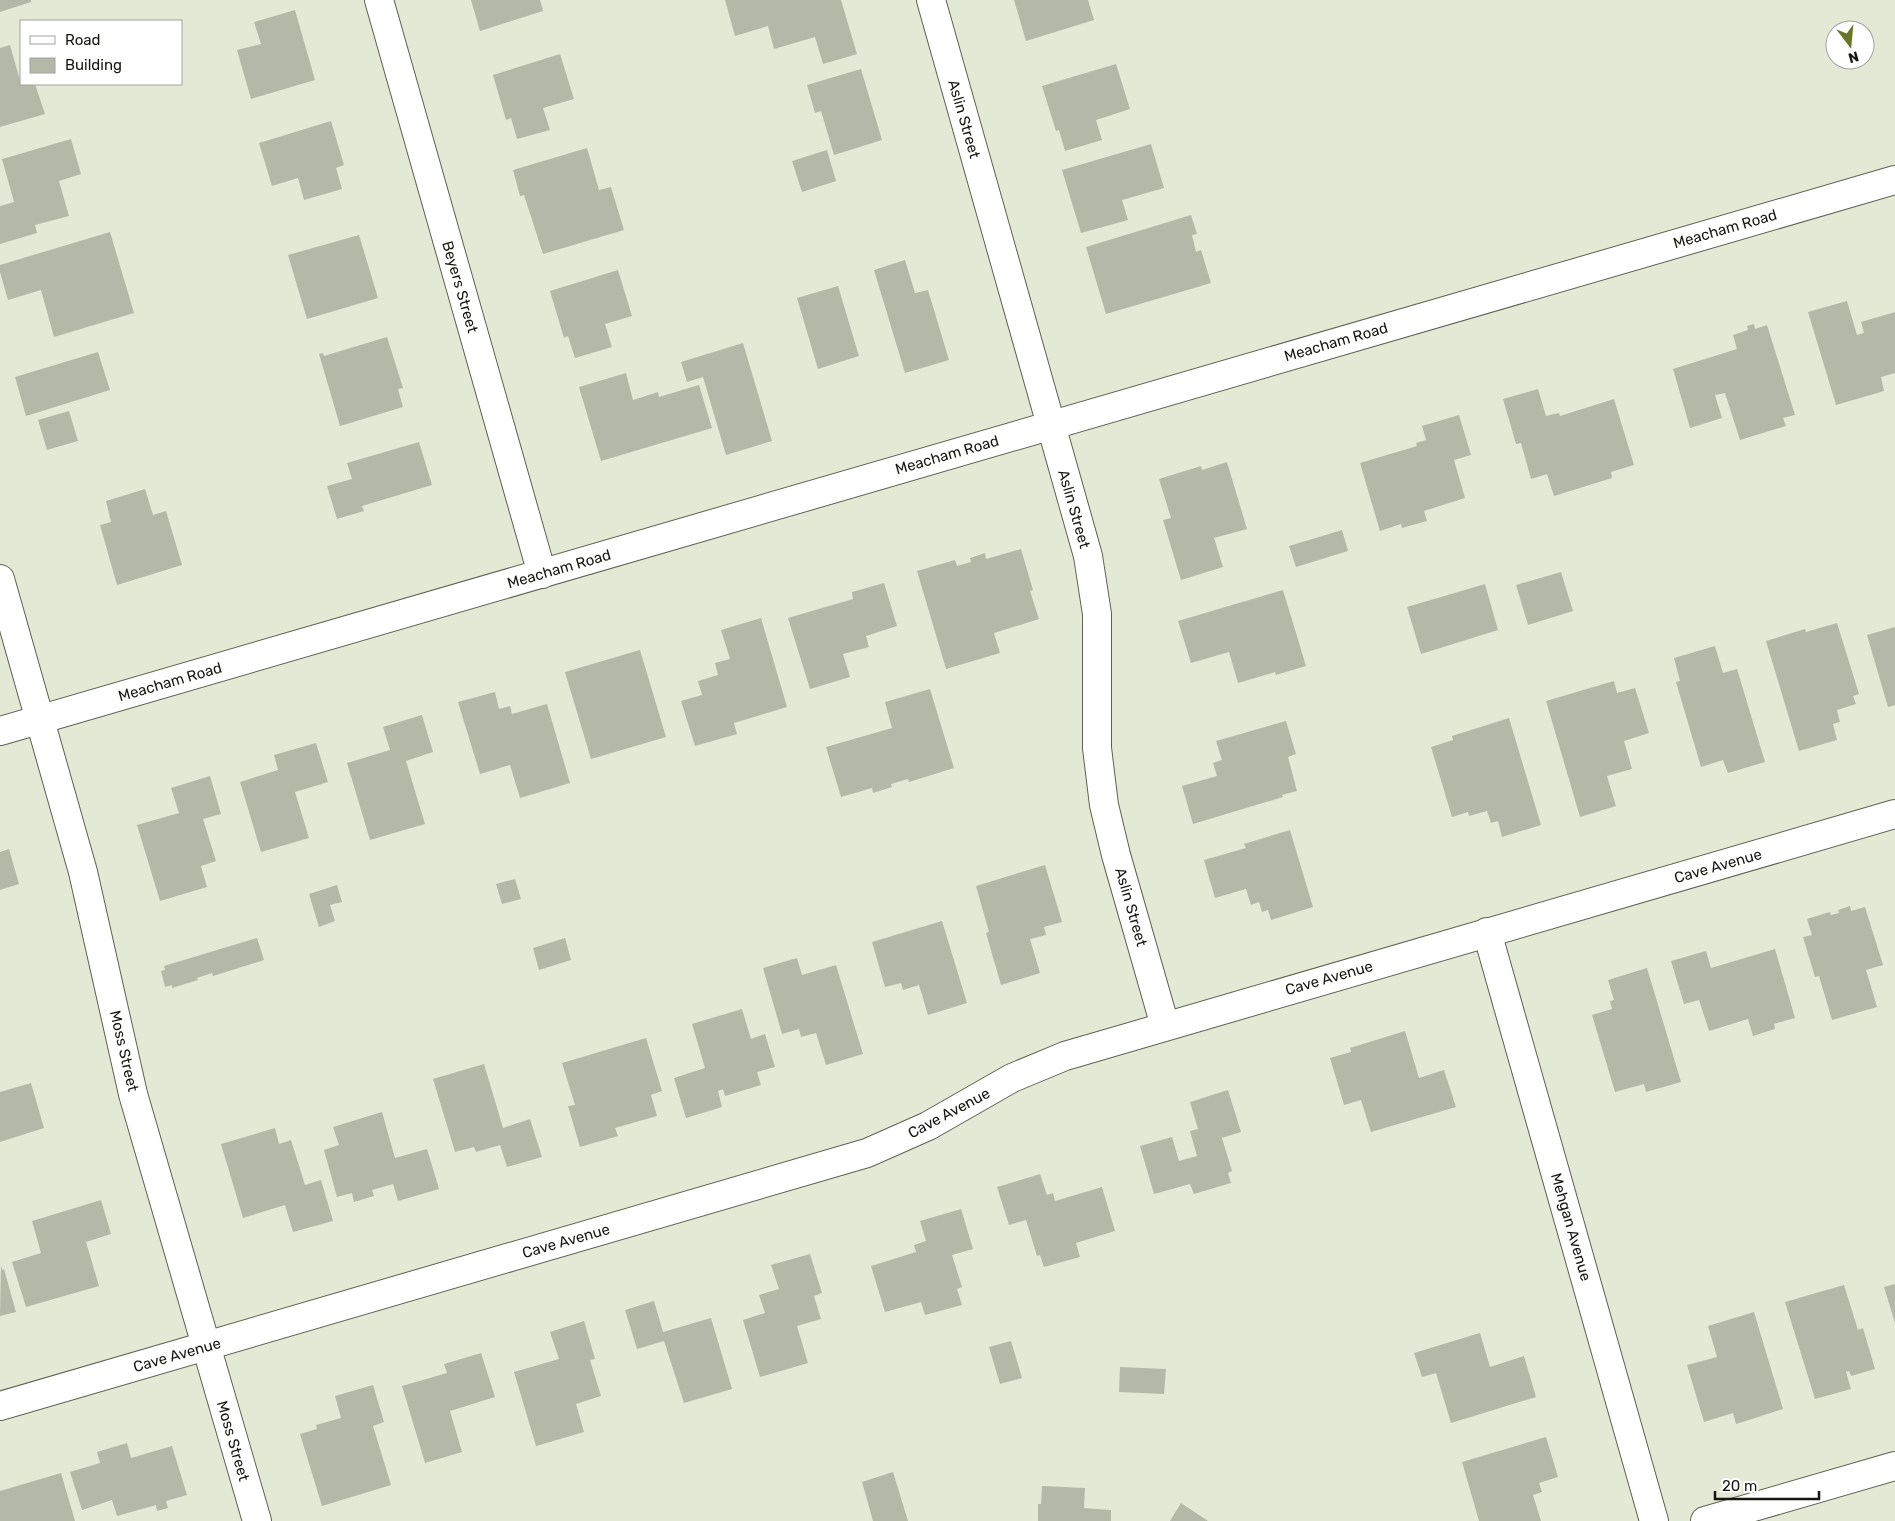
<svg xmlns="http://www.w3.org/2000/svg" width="1895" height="1521" font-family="Rubik,sans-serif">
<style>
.building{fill:#b4b9a7}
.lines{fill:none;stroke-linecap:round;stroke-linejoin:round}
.minor-casing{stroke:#5d6251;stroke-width:30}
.minor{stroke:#fff;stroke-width:28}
.labels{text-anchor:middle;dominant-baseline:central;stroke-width:5;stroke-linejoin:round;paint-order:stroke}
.street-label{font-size:15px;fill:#161711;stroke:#fff}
</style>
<rect width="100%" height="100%" fill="#e4e9d6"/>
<g class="building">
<polygon points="0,0 31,0 31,2 0,12"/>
<polygon points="471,0 540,0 543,11 480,31"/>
<polygon points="725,0 841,0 857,54 823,64 815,37 774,49 768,26 735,36"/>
<polygon points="1014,0 1088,0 1094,20 1026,41"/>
<polygon points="295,10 315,80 251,99 237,50 261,44 254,22"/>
<polygon points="10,45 21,84 35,84 45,114 0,127 0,48"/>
<polygon points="560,54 574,99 543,108 550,130 517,139 511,118 506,120 493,75"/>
<polygon points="1116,64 1130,109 1096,120 1102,140 1065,151 1059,130 1056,131 1042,86"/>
<polygon points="861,69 882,140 834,155 821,111 815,113 807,85"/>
<polygon points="331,121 344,165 336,168 342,189 304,200 298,178 272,186 259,143"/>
<polygon points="71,139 81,174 59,181 69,216 35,225 37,233 0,244 0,206 14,202 2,159"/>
<polygon points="1151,144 1164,188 1122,200 1128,220 1081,233 1062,170"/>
<polygon points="587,148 599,190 611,187 624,230 543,254 524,195 520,196 513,170"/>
<polygon points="827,150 836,181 802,192 792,161"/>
<polygon points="1191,215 1197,234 1192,235 1196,252 1201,250 1211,283 1106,314 1086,247"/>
<polygon points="110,232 134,313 54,337 41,290 8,300 0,272 0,265"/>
<polygon points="359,235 378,298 307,319 288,255"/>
<polygon points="905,260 915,293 928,290 949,360 905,373 874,270"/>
<polygon points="618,270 632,316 605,324 612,347 575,358 568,336 564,338 550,291"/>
<polygon points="838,286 859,356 818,369 797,298"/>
<polygon points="1847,301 1857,335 1864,333 1861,322 1895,312 1895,373 1881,377 1884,391 1836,405 1808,312"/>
<polygon points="1754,324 1755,329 1767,325 1795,415 1783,418 1786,426 1740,440 1725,393 1715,395 1722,418 1690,428 1673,369 1737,349 1733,335 1748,330 1747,326"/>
<polygon points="387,337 403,388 398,389 403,407 340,426 319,354 323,353 324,356"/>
<polygon points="743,343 772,441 726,455 703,377 687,382 681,362"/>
<polygon points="98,352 110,390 26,416 15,377"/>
<polygon points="626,373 633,400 658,392 659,397 699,385 712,428 601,461 579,387"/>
<polygon points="1538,389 1546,416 1559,413 1560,416 1614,399 1634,465 1611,472 1612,478 1554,496 1547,474 1531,479 1521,443 1516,444 1503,399"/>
<polygon points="69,411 78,441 47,450 38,420"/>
<polygon points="1459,415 1471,455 1454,460 1465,498 1424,511 1427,521 1402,528 1401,524 1380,531 1360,463 1417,446 1416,443 1426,440 1422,426"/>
<polygon points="419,442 432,485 362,506 364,511 337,519 327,486 352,479 347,463"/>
<polygon points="1227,462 1247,529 1214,538 1223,567 1181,580 1163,520 1171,518 1159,479 1201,466 1202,470"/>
<polygon points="145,489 153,515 166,511 182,565 117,585 100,525 111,522 106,501"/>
<polygon points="1342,530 1348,551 1296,567 1289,546"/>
<polygon points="1021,549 1033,590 1030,591 1039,619 994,633 1000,653 946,669 917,571 955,560 957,566 971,562 970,558 985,553 986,559"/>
<polygon points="1561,572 1573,611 1528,625 1516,585"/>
<polygon points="884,583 897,626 866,636 869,647 843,654 850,677 810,689 788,618 853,599 852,592"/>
<polygon points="1485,584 1498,630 1421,654 1407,607"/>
<polygon points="1283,590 1306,666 1276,675 1275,672 1238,683 1229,652 1191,663 1178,621"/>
<polygon points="761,618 787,707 734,723 737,734 695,746 681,701 702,695 698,681 718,675 715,663 730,659 721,630"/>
<polygon points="1837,623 1859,694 1853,696 1856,704 1837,710 1840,722 1833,724 1837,740 1799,751 1766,641 1805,629 1806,632"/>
<polygon points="1895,627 1895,705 1888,707 1867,635"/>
<polygon points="1715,646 1723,673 1737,669 1765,762 1728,773 1723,760 1701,767 1676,682 1680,681 1674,658"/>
<polygon points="640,650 666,737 591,759 565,672"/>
<polygon points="1614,681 1617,693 1635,688 1649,733 1624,741 1632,769 1607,776 1616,806 1580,817 1546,701"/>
<polygon points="930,689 954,768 909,782 908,779 891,784 892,787 873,793 872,788 841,797 826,747 892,728 885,702"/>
<polygon points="495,692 499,709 510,706 512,714 547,704 570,783 520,798 510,765 480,774 458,702"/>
<polygon points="422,715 433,752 406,761 425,824 370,840 347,763 390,750 383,727"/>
<polygon points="1509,718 1541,825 1502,837 1498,821 1491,823 1487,811 1469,816 1468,812 1452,817 1431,747 1453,740 1452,736"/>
<polygon points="1286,721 1296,754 1288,757 1297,791 1282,795 1283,797 1193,824 1182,786 1217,776 1213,763 1222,760 1216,741"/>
<polygon points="316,743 328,782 295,792 309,838 261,852 240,782 278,770 274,755"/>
<polygon points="210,776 221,814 203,819 216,861 201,866 207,887 160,901 137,825 179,813 171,788"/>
<polygon points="1290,830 1313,907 1271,920 1268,910 1262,912 1259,902 1251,905 1246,889 1215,898 1204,860 1246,848 1244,844"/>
<polygon points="9,849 19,884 0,890 0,852"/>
<polygon points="1045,865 1062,922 1044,927 1046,935 1030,939 1040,973 1001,985 986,933 989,932 976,886"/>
<polygon points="515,879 521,899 502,904 496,884"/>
<polygon points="337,885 342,902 330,905 335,921 319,927 309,894"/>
<polygon points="1850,906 1851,911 1865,907 1883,965 1866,970 1877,1007 1832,1020 1819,976 1815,977 1803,937 1812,935 1807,919 1830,912 1831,915 1839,913 1838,910"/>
<polygon points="942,921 967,1003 928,1015 919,985 903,990 901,983 885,987 872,942"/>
<polygon points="257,938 264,960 213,976 212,973 197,978 198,980 172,988 172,985 165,987 161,971 165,970 164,966"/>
<polygon points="565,938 571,960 539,970 533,948"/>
<polygon points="1775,949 1795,1018 1774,1024 1775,1029 1753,1036 1748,1019 1709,1031 1699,1000 1684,1004 1671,961 1706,951 1711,968"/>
<polygon points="797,958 802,975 836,965 863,1054 826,1065 816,1033 801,1037 799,1029 782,1034 763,968"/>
<polygon points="1647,968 1681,1082 1646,1092 1644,1084 1615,1092 1592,1015 1612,1009 1610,1001 1614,1000 1608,980"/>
<polygon points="742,1009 751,1039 765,1034 775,1067 757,1072 761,1085 725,1096 723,1089 718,1091 722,1107 686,1118 674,1078 705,1068 692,1024"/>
<polygon points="1405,1031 1419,1078 1444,1070 1456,1107 1371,1132 1361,1100 1344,1105 1330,1058 1351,1052 1350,1048"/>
<polygon points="646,1038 662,1091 651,1095 657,1116 615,1128 618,1136 580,1147 568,1106 575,1105 562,1063"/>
<polygon points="484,1064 503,1128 530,1119 542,1157 507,1167 500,1145 476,1152 474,1147 455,1152 433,1079"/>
<polygon points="31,1083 44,1128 0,1142 0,1092"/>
<polygon points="1228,1090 1241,1132 1222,1138 1232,1171 1228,1173 1231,1183 1194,1194 1190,1184 1154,1194 1140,1146 1172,1137 1179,1161 1197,1156 1190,1131 1198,1129 1190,1102"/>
<polygon points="382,1112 395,1158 427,1149 439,1189 398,1201 393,1184 372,1190 374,1196 354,1202 352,1193 337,1197 324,1150 339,1145 333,1127"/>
<polygon points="275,1128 279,1144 291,1140 305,1185 321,1180 333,1221 293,1232 285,1205 243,1218 221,1144"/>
<polygon points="1040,1174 1047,1195 1053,1193 1055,1201 1102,1187 1115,1231 1076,1243 1080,1257 1044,1267 1040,1255 1037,1256 1026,1220 1009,1225 997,1187"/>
<polygon points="101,1200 111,1234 86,1242 99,1286 26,1307 12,1262 41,1253 32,1221"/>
<polygon points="961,1209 973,1249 952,1255 962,1287 957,1289 962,1305 925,1315 921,1302 885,1312 871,1266 916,1252 914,1245 926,1241 920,1221"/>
<polygon points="810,1254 822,1293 814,1296 821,1319 797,1326 808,1363 760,1377 743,1320 765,1313 759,1295 779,1289 771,1265"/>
<polygon points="1,1265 2,1270 4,1269 16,1312 0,1316"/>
<polygon points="1895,1284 1895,1323 1884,1287"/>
<polygon points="1844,1285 1858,1330 1863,1328 1875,1369 1851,1376 1849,1371 1846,1372 1851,1389 1815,1399 1785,1302"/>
<polygon points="654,1301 663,1332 711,1318 732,1389 684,1403 664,1341 637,1349 625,1310"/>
<polygon points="1754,1312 1783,1409 1736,1424 1733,1413 1704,1422 1687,1365 1717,1357 1708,1326"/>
<polygon points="584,1321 595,1359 590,1360 601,1396 576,1404 584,1432 536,1446 514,1372 559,1359 550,1332"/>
<polygon points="1480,1333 1490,1367 1524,1356 1536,1397 1451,1423 1436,1373 1422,1377 1414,1353"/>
<polygon points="1011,1341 1022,1378 1000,1384 989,1347"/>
<polygon points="481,1353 495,1397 450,1411 462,1452 425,1463 402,1386 447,1373 444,1364"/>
<polygon points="1120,1367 1166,1369 1164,1394 1119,1392"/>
<polygon points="373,1385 384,1422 373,1426 391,1485 322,1506 300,1434 317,1429 316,1425 341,1418 335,1396"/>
<polygon points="1546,1437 1558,1477 1539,1483 1542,1492 1533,1495 1541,1521 1479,1521 1462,1462"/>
<polygon points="127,1443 131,1458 172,1446 187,1495 166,1501 168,1508 157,1511 156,1505 117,1516 112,1500 82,1510 70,1472 100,1463 97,1452"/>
<polygon points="893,1472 908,1521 873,1521 862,1482"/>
<polygon points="61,1473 75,1521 0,1521 0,1491"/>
<polygon points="1042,1486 1085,1488 1084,1508 1111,1510 1111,1521 1038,1521 1038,1504 1041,1504"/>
<polygon points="1181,1503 1208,1521 1170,1521"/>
</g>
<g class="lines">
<defs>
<g id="minor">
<polyline points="379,0 542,574"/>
<polyline points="931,0 1088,556 1097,614 1097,748 1104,805 1116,855 1165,1026"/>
<polyline points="0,579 83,872 133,1094 257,1521"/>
<polyline points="0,731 1895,180"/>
<polyline points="1487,932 1654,1521"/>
<polyline points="0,1406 867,1153 928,1126 1012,1078 1065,1056 1895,814"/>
<polyline points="1705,1521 1895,1466"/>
</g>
</defs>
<use href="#minor" class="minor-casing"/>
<use href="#minor" class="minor"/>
</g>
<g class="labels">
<g class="street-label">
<text transform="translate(964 119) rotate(74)">Aslin Street</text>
<text transform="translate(1725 229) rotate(-16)">Meacham Road</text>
<text transform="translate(460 287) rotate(74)">Beyers Street</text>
<text transform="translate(1336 342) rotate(-16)">Meacham Road</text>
<text transform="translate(947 455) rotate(-16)">Meacham Road</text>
<text transform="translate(1074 509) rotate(74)">Aslin Street</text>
<text transform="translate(559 569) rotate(-16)">Meacham Road</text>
<text transform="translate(170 682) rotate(-16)">Meacham Road</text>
<text transform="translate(1718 866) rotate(-16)">Cave Avenue</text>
<text transform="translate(1131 907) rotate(74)">Aslin Street</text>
<text transform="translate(1329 978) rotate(-16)">Cave Avenue</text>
<text transform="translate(124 1051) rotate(77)">Moss Street</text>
<text transform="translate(949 1113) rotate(-28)">Cave Avenue</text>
<text transform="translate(1571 1227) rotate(74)">Mehgan Avenue</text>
<text transform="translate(566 1241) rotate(-16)">Cave Avenue</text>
<text transform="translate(177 1355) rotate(-16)">Cave Avenue</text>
<text transform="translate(233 1441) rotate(74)">Moss Street</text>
</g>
</g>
<rect x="20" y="20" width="162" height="65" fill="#ffffff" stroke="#a2a2a0"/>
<rect x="30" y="36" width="25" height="8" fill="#ffffff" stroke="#a2a2a0"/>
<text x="65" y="45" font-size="15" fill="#161711">Road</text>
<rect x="30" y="58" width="25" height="15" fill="#b4b9a7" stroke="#a2a2a0"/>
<text x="65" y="70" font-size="15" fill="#161711">Building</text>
<g transform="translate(1850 45) rotate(164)"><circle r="24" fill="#ffffff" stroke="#a2a2a0"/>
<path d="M0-4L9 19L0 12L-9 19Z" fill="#687725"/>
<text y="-8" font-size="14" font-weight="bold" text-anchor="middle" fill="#161711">N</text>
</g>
<path d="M1715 1491v8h104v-8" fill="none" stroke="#161711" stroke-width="2.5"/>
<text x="1722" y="1491" font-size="15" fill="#161711" stroke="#ffffff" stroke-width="4" paint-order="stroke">20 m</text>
</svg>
